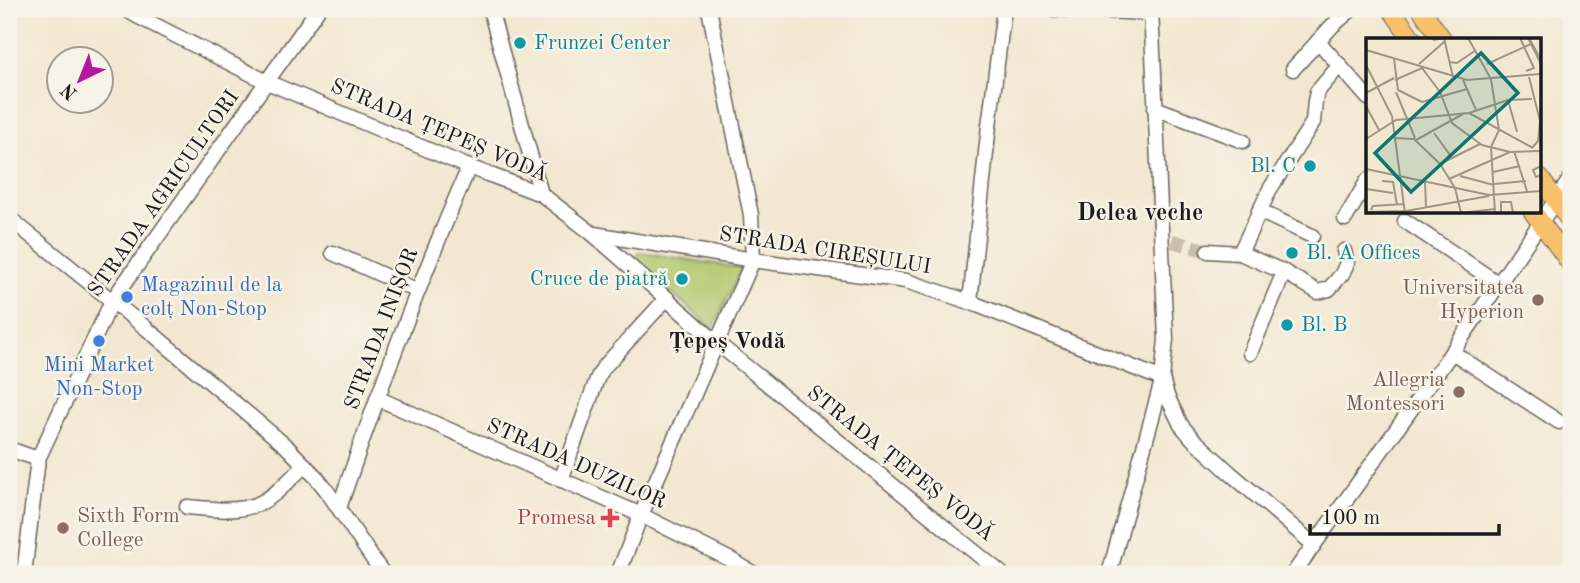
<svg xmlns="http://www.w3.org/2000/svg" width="1580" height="583" font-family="'Old Standard TT',serif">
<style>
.green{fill:#b0c66b;stroke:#667144;stroke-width:2}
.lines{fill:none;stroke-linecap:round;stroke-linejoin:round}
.minor-tunnel{stroke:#c7beac;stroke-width:14;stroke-dasharray:14 7;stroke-linecap:butt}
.minor-casing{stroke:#67635b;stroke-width:17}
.major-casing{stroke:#67635b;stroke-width:20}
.minor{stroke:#fff;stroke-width:14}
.major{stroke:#f7c06b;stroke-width:18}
.culture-dot{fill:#0f9aa8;stroke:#f7f3e8;stroke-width:2.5}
.shop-dot{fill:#3f7fe0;stroke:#f7f3e8;stroke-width:2.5}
.education-dot{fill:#8d6e63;stroke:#f7f3e8;stroke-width:2.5}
.health-dot{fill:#e0444e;stroke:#f7f3e8;stroke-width:2.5}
.labels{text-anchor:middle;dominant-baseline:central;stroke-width:5;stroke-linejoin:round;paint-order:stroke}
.culture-label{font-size:21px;fill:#0d838f;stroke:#f7f3e8;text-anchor:start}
.street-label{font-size:21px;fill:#1c1c1c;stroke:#f7f3e8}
.shop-label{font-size:21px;fill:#366cbe;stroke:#f7f3e8;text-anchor:start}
.education-label{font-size:21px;fill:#785e54;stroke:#f7f3e8;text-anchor:end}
.health-label{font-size:21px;fill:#be3a42;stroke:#f7f3e8;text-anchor:end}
.neighbourhood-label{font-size:23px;font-weight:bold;fill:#1c1c1c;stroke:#f7f3e8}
.quarter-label{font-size:24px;font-weight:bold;fill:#1c1c1c;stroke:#f7f3e8}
.inset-road{fill:none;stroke:#9c9688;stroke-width:2}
.view{fill:#0f766e;fill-opacity:0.15;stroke:#0f766e;stroke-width:3.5}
.inset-edge{fill:none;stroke:#1c1c1c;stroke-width:3.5}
</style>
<rect width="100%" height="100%" fill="#f7f3e8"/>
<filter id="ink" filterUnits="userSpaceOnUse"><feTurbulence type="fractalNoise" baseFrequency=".0143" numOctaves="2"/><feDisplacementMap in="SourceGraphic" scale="14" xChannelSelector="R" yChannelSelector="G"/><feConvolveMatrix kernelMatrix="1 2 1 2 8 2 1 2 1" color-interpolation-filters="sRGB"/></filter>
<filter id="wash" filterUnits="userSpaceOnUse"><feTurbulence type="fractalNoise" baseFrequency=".00686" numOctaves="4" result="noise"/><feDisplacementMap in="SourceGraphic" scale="28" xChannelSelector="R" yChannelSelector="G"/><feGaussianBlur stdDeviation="1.57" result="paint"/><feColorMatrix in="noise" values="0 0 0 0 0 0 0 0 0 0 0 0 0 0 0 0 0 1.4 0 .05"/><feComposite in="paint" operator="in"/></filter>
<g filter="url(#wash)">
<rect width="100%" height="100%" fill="#f2e7d0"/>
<polygon class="green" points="639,252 742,268 713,329 635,261"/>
</g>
<g filter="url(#ink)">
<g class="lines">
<polyline class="minor-tunnel" points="1172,241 1208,251"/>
<defs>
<g id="minor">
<polyline points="125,9 137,16 267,82 469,167 541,194 593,234 717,343 1002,574"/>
<polyline points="490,9 541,194"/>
<polyline points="1053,9 1151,13"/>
<polyline points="1151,9 1166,339 1162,379 1167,396 1181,425 1192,438 1229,472 1314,545"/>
<polyline points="1318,41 1368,98"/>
<polyline points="1293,69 1332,26 1352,9"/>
<polyline points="1155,108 1243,141"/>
<polyline points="1259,211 1312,236"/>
<polyline points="9,218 147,329 287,447 316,477 327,491 383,574"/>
<polyline points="1345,219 1368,180"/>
<polyline points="1405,221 1499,284"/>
<polyline points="594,234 753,260 906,281 970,302 1162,379"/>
<polyline points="1208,251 1240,253 1284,272 1318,292 1329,289 1342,274 1347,263 1344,251"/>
<polyline points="333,253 418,291"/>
<polyline points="1240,253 1270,189 1313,122 1315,101 1317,92 1340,65"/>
<polyline points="970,302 988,134 1004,9"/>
<polyline points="1452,352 1559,422"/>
<polyline points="1250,353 1284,272"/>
<polyline points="377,398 641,515 731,560 754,574"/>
<polyline points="9,449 38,459"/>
<polyline points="561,480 597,379 603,368 667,298"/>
<path d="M 187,507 C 210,509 236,513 258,504 C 276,496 291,478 305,465"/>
<path d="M 339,508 C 378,392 421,278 469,167"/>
<polyline points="24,574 38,459 112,301 318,9"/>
<polyline points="618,574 641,515 753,260 751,215 709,9"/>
<polyline points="1109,574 1162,381"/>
<polyline points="1293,574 1452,352 1571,178"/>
</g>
<g id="major">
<polyline points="1391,9 1413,40"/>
<polyline points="1421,9 1443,40"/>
<polyline points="1540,178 1571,222"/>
<polyline points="1533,212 1571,264"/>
</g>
</defs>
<use href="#minor" class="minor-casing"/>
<use href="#major" class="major-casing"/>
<use href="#minor" class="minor"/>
<use href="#major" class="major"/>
</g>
</g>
<g class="culture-dot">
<circle cx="520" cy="43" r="7"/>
<circle cx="1310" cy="166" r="7"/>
<circle cx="1292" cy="253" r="7"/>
<circle cx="682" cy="279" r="7"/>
<circle cx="1287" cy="325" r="7"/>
</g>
<g class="shop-dot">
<circle cx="127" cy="297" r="7"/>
<circle cx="99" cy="341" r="7"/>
</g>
<g class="education-dot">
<circle cx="1538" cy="300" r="7"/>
<circle cx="1459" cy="392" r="7"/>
<circle cx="63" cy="528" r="7"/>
</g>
<path class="health-dot" d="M606.5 507.5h7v7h7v7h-7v7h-7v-7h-7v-7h7z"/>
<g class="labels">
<g class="culture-label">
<text x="534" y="43">Frunzei Center</text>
<text x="1296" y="166" text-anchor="end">Bl. C</text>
<text x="1306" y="253">Bl. A Offices</text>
<text x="668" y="279" text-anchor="end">Cruce de piatră</text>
<text x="1301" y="325">Bl. B</text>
</g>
<g class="street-label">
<text transform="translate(439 131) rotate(23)">STRADA ȚEPEȘ VODĂ</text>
<text transform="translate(164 194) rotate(-55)">STRADA AGRICULTORI</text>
<text transform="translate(825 251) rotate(9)">STRADA CIREȘULUI</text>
<text transform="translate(382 329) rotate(-69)">STRADA INIȘOR</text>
<text transform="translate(576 464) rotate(24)">STRADA DUZILOR</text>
<text transform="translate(900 464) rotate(39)">STRADA ȚEPEȘ VODĂ</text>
</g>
<g class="shop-label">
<text x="141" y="285">Magazinul de la<tspan x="141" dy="24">colț Non-Stop</tspan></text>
<text x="99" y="365" text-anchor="middle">Mini Market<tspan x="99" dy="24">Non-Stop</tspan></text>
</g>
<g class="education-label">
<text x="1524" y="288">Universitatea<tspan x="1524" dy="24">Hyperion</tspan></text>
<text x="1445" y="380">Allegria<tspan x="1445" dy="24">Montessori</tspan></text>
<text x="77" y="516" text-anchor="start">Sixth Form<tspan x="77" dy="24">College</tspan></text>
</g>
<g class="health-label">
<text x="596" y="518">Promesa</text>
</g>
<g class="neighbourhood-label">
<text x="727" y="341">Țepeș Vodă</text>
</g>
<g class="quarter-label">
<text x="1140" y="214">Delea veche</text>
</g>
</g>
<g transform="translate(1366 38)">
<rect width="175" height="175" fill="#f2e7d0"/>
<path class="inset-road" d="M 102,0 L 125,41 L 133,92 L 125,109 L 129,175M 154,0 L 168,30 L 160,33M 162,0 L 175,26M 163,0 L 175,22M 67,2 L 78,0 L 87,39M 0,12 L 101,42 L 174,36M 28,21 L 32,52M 83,24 L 91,25 L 110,12M 53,26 L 78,4M 121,26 L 165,6M 0,27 L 26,78 L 39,175M 163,39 L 174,83 L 172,103 L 166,110M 29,42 L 56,30 L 74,54 L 86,85 L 116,107 L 144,114M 97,42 L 110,72M 32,52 L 56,64M 30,54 L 49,100M 0,55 L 28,40M 142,62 L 151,94M 56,64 L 101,51M 0,68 L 13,92M 103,75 L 167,110M 68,95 L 84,117M 29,100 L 48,101 L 74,126 L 89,150 L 95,175M 0,101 L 30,82 L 103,75 L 142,62 L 166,61M 50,102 L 97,76M 148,113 L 161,153M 74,126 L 114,106M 175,128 L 167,132 L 170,139 L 175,137M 0,131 L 123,157 L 175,153M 127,134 L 154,128M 94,138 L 128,147M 83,141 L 144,114 L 175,113M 16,143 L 27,144 L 31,167M 59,144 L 60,169M 128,146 L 160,143M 0,151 L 27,155M 5,172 L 7,168 L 38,166M 0,174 L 40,173 L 123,158M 95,175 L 129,171M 135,175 L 135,164 L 145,164 L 147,175"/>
<path class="view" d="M 115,15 L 152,55 L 45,154 L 9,115 Z"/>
<rect width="175" height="175" class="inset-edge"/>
</g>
<rect width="1580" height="583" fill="none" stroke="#f7f3e8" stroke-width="35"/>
<g transform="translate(80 80) rotate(223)"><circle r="33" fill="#f7f3e8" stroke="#9f9d96" stroke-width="2"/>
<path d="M0-5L12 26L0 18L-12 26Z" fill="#b5179e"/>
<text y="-10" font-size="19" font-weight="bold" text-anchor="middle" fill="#1c1c1c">N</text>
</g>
<path d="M1310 524v10h189v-10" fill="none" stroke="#1c1c1c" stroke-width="3.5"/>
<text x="1321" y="524" font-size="21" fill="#1c1c1c" stroke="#f7f3e8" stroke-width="5" paint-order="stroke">100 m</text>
</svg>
